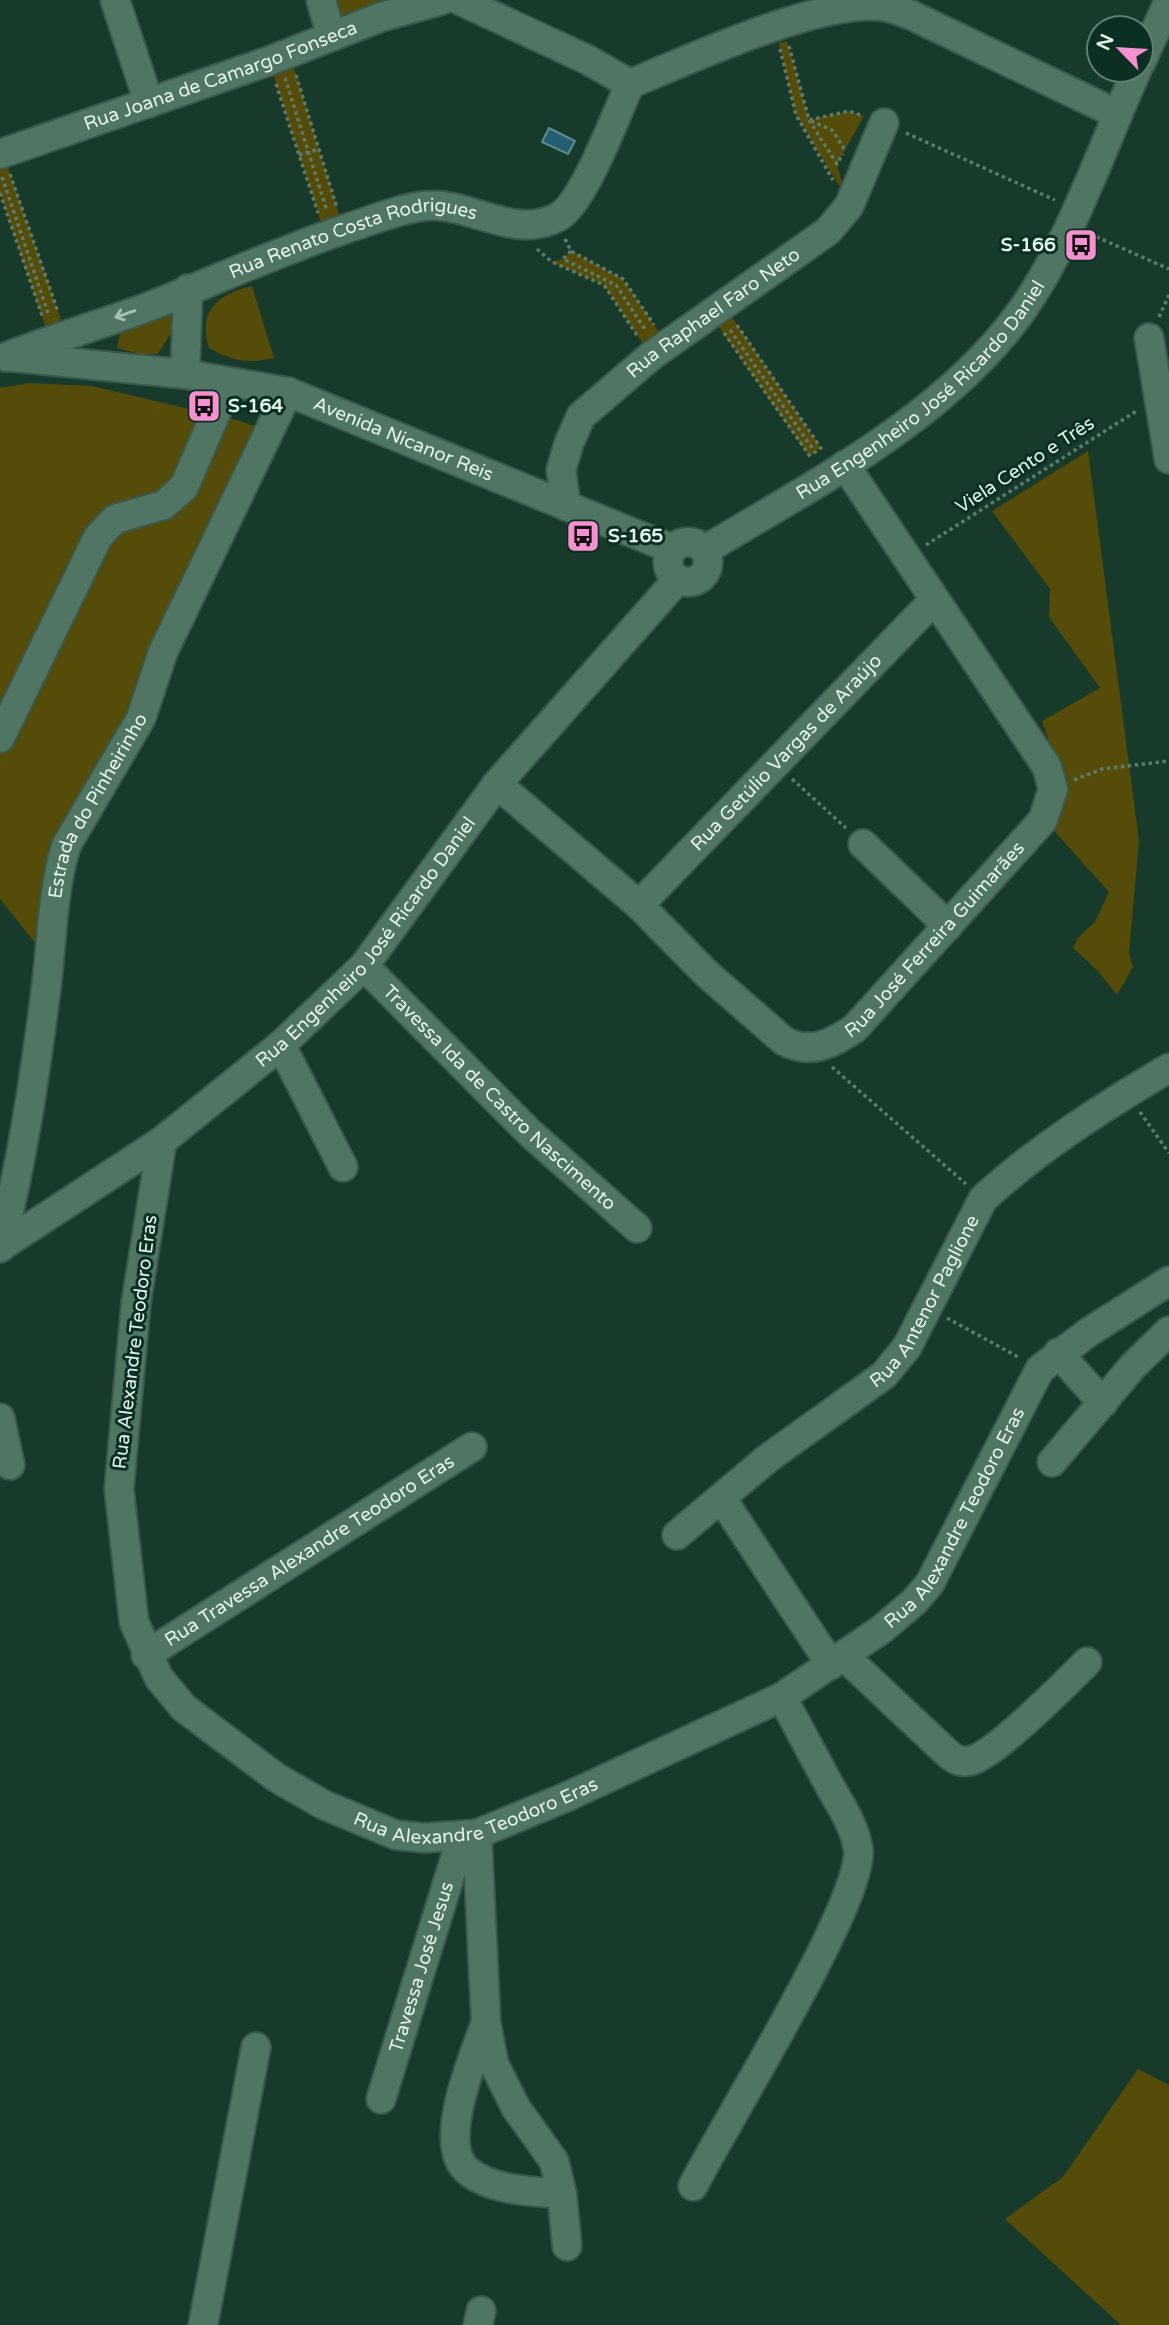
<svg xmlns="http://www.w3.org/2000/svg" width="1169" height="2325" font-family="'Varela Round',sans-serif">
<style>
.green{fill:#554c09}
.water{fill:#245e70;stroke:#5d8b94;stroke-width:2}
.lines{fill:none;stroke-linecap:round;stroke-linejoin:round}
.minor-casing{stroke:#3a584b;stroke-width:32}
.path{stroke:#5d7a6c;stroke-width:3.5;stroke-dasharray:3.5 3.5;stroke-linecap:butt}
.minor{stroke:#517563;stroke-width:28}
.oneway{stroke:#a7c1b3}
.labels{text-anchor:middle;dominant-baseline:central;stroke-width:6;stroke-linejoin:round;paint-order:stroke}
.street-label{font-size:19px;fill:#e1f4e9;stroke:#0b3021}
.poi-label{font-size:19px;font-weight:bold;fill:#e1f4e9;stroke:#0b3021;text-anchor:start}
</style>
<rect width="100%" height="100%" fill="#173a2a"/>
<g class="green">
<polygon points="332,0 403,0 343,22"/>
<polygon points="787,41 809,120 849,111 864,116 837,164 845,195 796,115 779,43"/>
<polygon points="289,52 344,230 325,235 269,61"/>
<polygon points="3,153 66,334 50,340 0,193 0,154"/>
<polygon points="571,251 623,279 667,344 651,356 604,285 552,262 563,259"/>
<path d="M 252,286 L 274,358 C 247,364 233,361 209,348 C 197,311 218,294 252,286 Z"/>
<polygon points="723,304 821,448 809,456 710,314"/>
<polygon points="172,312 174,328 158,354 139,354 117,348 121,329"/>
<polygon points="30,383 92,386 240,421 265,430 136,701 41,950 0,899 0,388"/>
<polygon points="1088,451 1139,841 1129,953 1133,967 1117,995 1097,970 1073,948 1078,938 1095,922 1109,892 1047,823 1058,769 1042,721 1100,688 1049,617 1050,589 992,511"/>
<polygon points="1138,2069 1169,2085 1169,2325 1121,2325 1005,2219 1063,2177"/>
</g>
<polygon class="water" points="549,128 575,141 568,154 542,142"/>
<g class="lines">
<defs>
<g id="minor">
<polyline points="115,0 149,103"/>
<polyline points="321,0 331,35"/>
<path d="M 459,0 L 588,60 L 630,84 C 690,59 818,0 881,6 C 891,7 902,12 911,15 L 1117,114"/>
<polyline points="1141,62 1169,1"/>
<path id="s1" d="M 0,154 L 269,61 L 381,17 L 442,0"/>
<polyline points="1149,338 1169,459"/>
<path id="s2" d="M 6,357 C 56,337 107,323 156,304 C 220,278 283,250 348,228 C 373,220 398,209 424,206 C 470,201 514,241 558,217 C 584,203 616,114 630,84"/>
<path id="s3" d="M 13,357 L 185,374 L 288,392 L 672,549"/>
<polyline points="185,374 188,289"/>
<path id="s4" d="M 566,506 L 561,470 L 569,443 L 581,416 L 651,356 L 828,231 L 849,206 L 884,123"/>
<circle cx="688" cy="562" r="20"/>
<path id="s5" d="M 705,550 C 814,484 944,418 1020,313 C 1070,244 1102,147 1137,70"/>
<polyline points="0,738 98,537 115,519 164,505 184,487 229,383"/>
<path id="s6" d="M 497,784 L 639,905 L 707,974 L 784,1041 C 810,1055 832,1044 855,1028 L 1043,820 L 1053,789 L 1047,767 L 845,465"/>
<polyline points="863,844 948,926"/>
<path id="s7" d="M 639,905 L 934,600"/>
<path id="s8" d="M 364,966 L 530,1133 L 637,1228"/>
<polyline points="281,1045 343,1167"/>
<path id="s9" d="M 162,1141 L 136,1303 L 119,1489 L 134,1622 L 159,1678 L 184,1708 L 277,1778 L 324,1805 L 396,1835 L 425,1838 L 477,1834 L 564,1798 L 782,1697 L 882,1629 L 915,1601 L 930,1583 L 1040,1369 L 1089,1332 L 1169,1281"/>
<path id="s10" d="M 0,1247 L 162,1141 L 281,1045 L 364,966 L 497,784 L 678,579"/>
<path id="s11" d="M 0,1248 C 22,1164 35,1075 46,989 C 52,942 52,892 66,846 L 141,718 L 163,652 L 288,392"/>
<polyline points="1058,1353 1103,1403"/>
<polyline points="0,1418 10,1465"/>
<polyline points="1052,1462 1133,1366 1169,1331"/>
<polyline points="722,1499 831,1665"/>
<path id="s12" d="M 677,1535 L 767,1459 L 884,1375 L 907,1347 L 983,1199 C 1038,1148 1105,1106 1169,1068"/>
<path id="s13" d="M 146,1655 L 472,1447"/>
<path d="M 844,1656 L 945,1751 C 952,1757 958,1763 969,1761 C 993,1757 1067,1682 1087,1662"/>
<polyline points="477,1834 486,2023 494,2064 516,2108 554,2161 562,2194 567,2246"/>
<path d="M 485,2025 C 473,2058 435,2147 469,2172 C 494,2191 532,2191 562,2194"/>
<path id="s14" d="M 381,2099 L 462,1836"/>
<path d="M 693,2186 C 722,2128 867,1896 858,1848 C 854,1824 839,1803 827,1781 C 812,1753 797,1725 782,1697"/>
<polyline points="203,2325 256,2047"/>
<polyline points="478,2325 481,2311"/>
</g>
</defs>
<use href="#minor" class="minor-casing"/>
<g class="path">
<polyline points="789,46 809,120 849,111 863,116"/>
<polyline points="780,49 796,115 833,180"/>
<polyline points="296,75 337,208"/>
<polyline points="285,78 327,211"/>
<polyline points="276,84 318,213"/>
<polyline points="809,120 837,164 843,154"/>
<polyline points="811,121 832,130 845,150"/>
<polyline points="906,133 1055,200"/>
<polyline points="299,155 319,149"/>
<polyline points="10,174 58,312"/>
<polyline points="2,177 49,316"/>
<polyline points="0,193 43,318"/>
<polyline points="1090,234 1169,269"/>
<polyline points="565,239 571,251 623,279 654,325"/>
<polyline points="537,249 552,262 604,285 638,337"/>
<polyline points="571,251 563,259 616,285 646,331"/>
<polyline points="1159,317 1169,295"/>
<polyline points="737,325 823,451"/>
<polyline points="730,330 817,455"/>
<polyline points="724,333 812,459"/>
<polyline points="926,545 1138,410"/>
<polyline points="792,779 846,828"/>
<polyline points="1074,780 1102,769 1169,761"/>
<polyline points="832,1067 966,1184"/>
<polyline points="1140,1112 1169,1153"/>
<polyline points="947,1318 1020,1358"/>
</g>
<use href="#minor" class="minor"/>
</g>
<defs><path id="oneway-shaft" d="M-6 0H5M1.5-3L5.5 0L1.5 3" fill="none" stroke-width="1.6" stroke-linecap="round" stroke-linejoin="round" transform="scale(1.75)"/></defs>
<use class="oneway" href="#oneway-shaft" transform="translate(125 314) rotate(161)"/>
<defs>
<symbol id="bus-square" viewBox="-11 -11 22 22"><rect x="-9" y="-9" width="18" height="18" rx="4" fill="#f590d1" stroke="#0b3021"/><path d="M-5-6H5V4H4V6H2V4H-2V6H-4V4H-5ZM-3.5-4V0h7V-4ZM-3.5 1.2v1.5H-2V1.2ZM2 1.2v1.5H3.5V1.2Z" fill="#111"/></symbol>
</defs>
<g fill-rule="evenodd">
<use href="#bus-square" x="1062" y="226" width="38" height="38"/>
<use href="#bus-square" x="185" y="387" width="38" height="38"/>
<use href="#bus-square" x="564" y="517" width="38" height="38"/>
</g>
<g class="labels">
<g class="street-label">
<text stroke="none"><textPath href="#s1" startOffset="234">Rua Joana de Camargo Fonseca</textPath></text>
<text stroke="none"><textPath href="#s2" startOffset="369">Rua Renato Costa Rodrigues</textPath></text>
<text stroke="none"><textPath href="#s4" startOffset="262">Rua Raphael Faro Neto</textPath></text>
<text stroke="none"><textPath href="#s5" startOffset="271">Rua Engenheiro José Ricardo Daniel</textPath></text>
<text stroke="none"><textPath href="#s3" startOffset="402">Avenida Nicanor Reis</textPath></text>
<text transform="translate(1025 465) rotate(-33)">Viela Cento e Três</text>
<text stroke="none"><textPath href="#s7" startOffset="212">Rua Getúlio Vargas de Araújo</textPath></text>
<text stroke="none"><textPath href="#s11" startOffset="457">Estrada do Pinheirinho</textPath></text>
<text stroke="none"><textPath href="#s6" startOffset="581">Rua José Ferreira Guimarães</textPath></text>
<text stroke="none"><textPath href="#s10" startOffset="480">Rua Engenheiro José Ricardo Daniel</textPath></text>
<text stroke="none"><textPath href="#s8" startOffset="189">Travessa Ida de Castro Nascimento</textPath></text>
<text stroke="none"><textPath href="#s12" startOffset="346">Rua Antenor Paglione</textPath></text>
<text transform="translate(135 1342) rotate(-83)">Rua Alexandre Teodoro Eras</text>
<text stroke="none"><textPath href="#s9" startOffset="1505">Rua Alexandre Teodoro Eras</textPath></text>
<text stroke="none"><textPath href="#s13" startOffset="194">Rua Travessa Alexandre Teodoro Eras</textPath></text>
<text stroke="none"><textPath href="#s9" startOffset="917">Rua Alexandre Teodoro Eras</textPath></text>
<text stroke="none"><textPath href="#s14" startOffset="138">Travessa José Jesus</textPath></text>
</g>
<g class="poi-label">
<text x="1056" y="245" text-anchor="end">S-166</text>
<text x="228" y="406">S-164</text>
<text x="608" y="536">S-165</text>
</g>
</g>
<g transform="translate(1120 49) rotate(295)"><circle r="33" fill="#0b3021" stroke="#617e71" stroke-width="2"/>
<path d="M0-5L12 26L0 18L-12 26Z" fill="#f590d1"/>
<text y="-10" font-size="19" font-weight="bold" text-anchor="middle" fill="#e1f4e9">N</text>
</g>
</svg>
